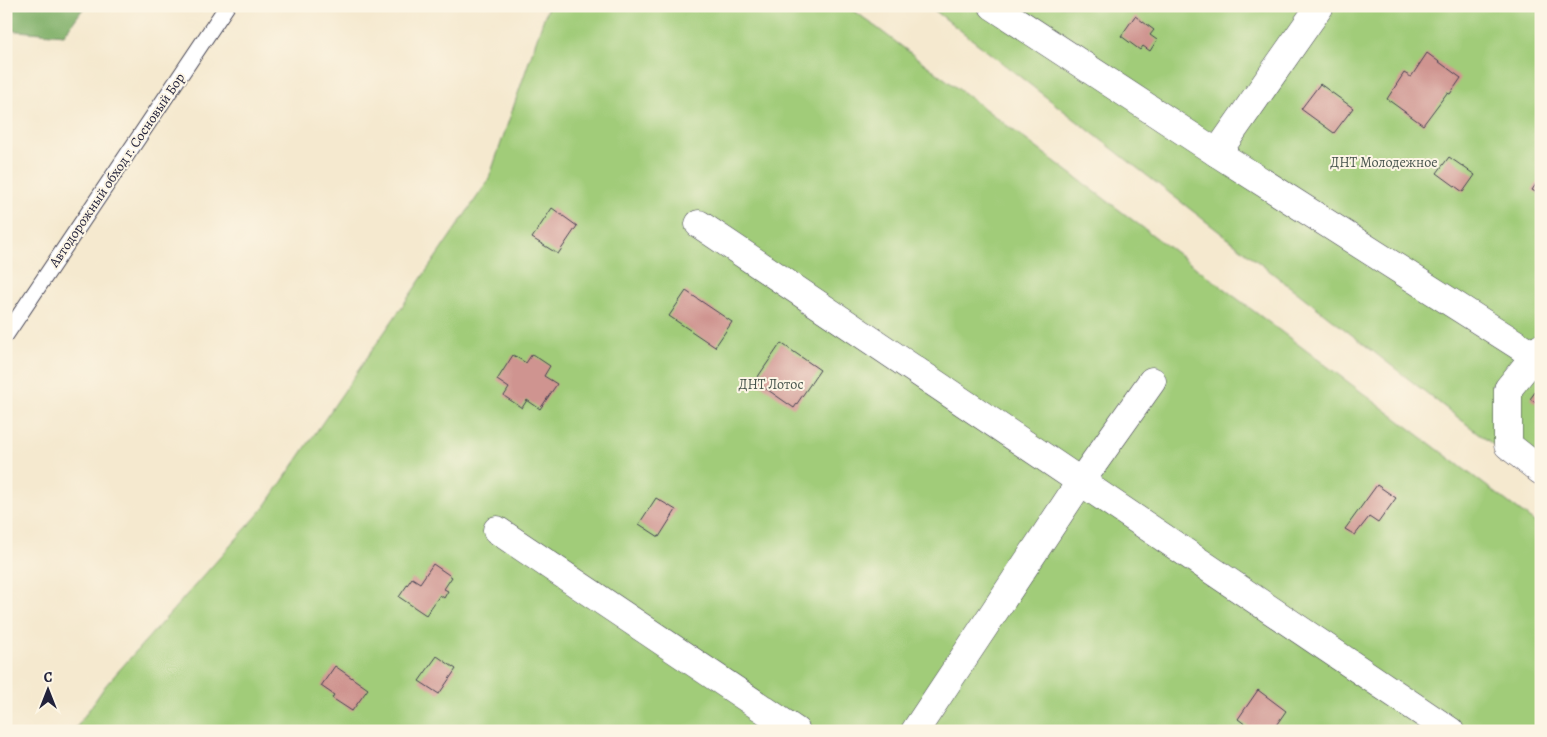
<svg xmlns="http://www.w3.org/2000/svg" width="1547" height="737" font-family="Alegreya,serif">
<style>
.green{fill:#a1cc79;stroke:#62775a}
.forest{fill:#80b069;stroke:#516952}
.building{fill:#cf9490}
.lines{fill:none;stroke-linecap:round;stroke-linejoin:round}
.lane-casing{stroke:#424051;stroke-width:17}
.street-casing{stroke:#424051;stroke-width:29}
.lane{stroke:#fff;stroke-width:15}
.street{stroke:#fff;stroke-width:28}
.labels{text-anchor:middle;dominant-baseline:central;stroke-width:4;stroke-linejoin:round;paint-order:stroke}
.park-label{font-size:14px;fill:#48554e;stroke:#fcf5e5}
.street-label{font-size:14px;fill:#22223b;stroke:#fcf5e5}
</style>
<rect width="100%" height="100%" fill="#fcf5e5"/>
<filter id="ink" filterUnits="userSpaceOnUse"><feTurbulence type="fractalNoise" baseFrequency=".02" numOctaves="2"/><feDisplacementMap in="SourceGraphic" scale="10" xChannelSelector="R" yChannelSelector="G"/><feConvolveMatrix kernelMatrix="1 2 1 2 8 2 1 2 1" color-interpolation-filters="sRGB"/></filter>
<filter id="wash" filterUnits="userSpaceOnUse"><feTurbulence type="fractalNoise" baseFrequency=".0096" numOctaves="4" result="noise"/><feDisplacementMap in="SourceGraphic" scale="20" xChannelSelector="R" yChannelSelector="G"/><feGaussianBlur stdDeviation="1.12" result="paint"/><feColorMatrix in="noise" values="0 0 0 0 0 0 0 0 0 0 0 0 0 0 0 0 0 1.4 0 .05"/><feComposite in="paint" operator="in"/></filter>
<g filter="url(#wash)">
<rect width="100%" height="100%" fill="#f5e9cf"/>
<g class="green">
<polygon points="548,6 848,6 1541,527 1541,731 74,731 106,685 264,508 488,181"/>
<polygon points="929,6 1541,6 1541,482"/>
</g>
<polygon class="forest" points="6,6 85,6 64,35 6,30"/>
<g id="blocks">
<g class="building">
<polygon points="1135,16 1154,30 1150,35 1157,40 1150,51 1143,46 1140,50 1121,36"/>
<polygon points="1427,53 1461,78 1450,94 1447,93 1423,125 1387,99 1404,73 1411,77"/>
<polygon points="1320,84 1353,108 1334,133 1301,109"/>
<polygon points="1449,157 1475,175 1463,192 1437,173"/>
<polygon points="1541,177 1541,195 1532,190"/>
<polygon points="552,208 577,226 558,254 532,238"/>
<polygon points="686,291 732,322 715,347 669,316"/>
<polygon points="781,343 820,370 794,408 755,381"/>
<polygon points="532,354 550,366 544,376 557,384 540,409 527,400 522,408 504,396 509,388 497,380 513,355 526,363"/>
<polygon points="1541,384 1541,406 1530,399"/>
<polygon points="1377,485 1396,498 1378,523 1369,517 1355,535 1345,529"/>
<polygon points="656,498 676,510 659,537 639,524"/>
<polygon points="433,564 452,577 444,589 448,591 444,598 440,595 426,615 399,597 412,578 420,583"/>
<polygon points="437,656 456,669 439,694 419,681"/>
<polygon points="335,666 368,689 352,711 332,698 334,695 321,686"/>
<polygon points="1258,690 1286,711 1272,731 1254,731 1238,719"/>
</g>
</g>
</g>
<g filter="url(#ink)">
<use href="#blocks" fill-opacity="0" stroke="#424051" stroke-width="1"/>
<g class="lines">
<defs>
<polyline id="lane" points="6,335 227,6"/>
<g id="street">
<polyline points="993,6 1217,153 1535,356"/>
<polyline points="1217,153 1320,6"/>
<polyline points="699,224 1450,731"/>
<polyline points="1541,348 1508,389 1508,445 1541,471"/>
<polyline points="497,530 796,731"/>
<polyline points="915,731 1081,481 1152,381"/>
</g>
</defs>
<use href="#lane" class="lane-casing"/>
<use href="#street" class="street-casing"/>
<use href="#lane" class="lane"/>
<use href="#street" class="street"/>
</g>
</g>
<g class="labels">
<g class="park-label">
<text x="1384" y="162">ДНТ Молодежное</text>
<text x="771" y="384">ДНТ Лотос</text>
</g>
<g class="street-label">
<text transform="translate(117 170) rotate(-56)">Автодорожный обход г. Сосновый Бор</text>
</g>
</g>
<rect width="1547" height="737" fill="none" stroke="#fcf5e5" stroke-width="25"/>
<g transform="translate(48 690)" stroke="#fcf5e5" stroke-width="4" paint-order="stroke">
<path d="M0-4L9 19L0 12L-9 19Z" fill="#22223b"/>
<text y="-8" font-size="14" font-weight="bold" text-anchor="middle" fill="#22223b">С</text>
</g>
</svg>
